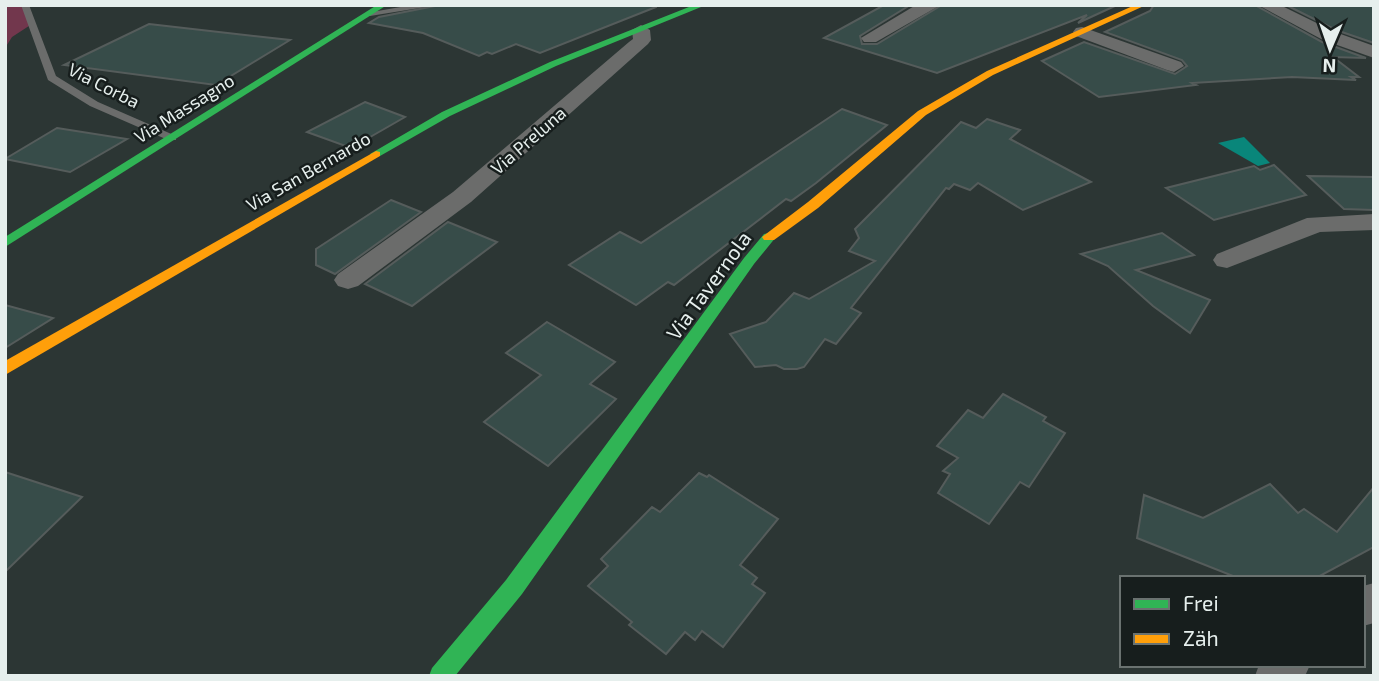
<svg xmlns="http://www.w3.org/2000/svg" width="1379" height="681" font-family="'Exo 2',sans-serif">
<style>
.green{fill:#72374d}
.water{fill:#09867a}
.building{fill:#374c49;stroke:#555c5b;stroke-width:2}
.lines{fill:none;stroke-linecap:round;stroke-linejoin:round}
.lane{fill:#6b6c6b;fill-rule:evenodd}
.street{fill:#6b6c6b;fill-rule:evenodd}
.fast{fill:#30b455;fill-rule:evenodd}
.slow{fill:#ff9f0a;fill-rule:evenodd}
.labels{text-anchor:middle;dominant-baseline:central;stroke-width:5;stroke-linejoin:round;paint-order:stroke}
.far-street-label{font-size:18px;fill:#e6efed;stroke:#171e1d}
.street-label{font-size:21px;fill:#e6efed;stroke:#171e1d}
</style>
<rect width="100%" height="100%" fill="#2c3634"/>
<polygon class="green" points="5,5 25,5 32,24 12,37 5,48"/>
<polygon class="water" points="1244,137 1270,163 1258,166 1218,143"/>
<g class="building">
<polygon points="440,5 656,5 656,7 540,53 516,44 492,54 487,52 479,56 423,33 369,23 379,17"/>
<polygon points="884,5 910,5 860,36 862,44 877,44 942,5 1117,5 1078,23 1087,15 937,73 824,38"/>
<polygon points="1154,5 1255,5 1322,42 1366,58 1333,57 1359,77 1351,77 1356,80 1292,77 1192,83 1196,85 1099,97 1042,61 1084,42 1175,74 1187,66 1182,60 1105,32 1150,11"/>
<polygon points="1286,5 1374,5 1374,43 1336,30"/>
<polygon points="149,24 290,40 216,85 64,65"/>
<polygon points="365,102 405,117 351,148 307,132"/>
<polygon points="842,109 887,125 816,183 791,201 786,199 674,285 668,282 636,305 569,265 620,232 641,243"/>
<polygon points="987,119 1020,130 1010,139 1091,182 1023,210 978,183 970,190 954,184 949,189 946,188 851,308 861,313 836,344 825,339 804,367 797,369 784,369 776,365 755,367 730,334 766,322 794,293 809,299 875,261 849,251 859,238 855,229 961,122 976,128"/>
<polygon points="57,128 127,139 70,172 5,159"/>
<polygon points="1274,165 1306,195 1214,220 1166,188 1254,166 1260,170"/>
<polygon points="1308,176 1374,177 1374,210 1344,209"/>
<polygon points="391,200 421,212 335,274 316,265 316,249"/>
<polygon points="448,222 497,242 412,306 365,284"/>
<polygon points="1162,233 1194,255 1136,270 1210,300 1190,333 1153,306 1108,266 1081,254"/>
<polygon points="5,305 53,318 5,348"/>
<polygon points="547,322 615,362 590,384 616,399 548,466 484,422 541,375 506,353"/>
<polygon points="1003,394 1046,417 1043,421 1065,433 1029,487 1020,482 989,524 938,493 950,474 943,471 958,458 937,446 968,410 983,418"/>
<polygon points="5,472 82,497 5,572"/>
<polygon points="699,473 707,477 709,475 778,519 740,565 757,578 752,584 765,593 723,647 702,631 695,640 685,632 666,654 629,625 632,622 588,586 608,566 601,559 652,507 660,512"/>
<polygon points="1270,484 1298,513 1304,509 1337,532 1374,487 1374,547 1316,578 1238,578 1137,538 1144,495 1203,518"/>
</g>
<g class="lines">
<g class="lane">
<polygon points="21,5 29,5 56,76 98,102 176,136 176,140 168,140 90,106 48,80"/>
<polygon points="412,5 438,5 370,16 366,13"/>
</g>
<g class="street">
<polygon points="916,5 937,7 876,42 864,42 861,38"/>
<polygon points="1258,5 1280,5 1335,32 1374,46 1374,58 1323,40"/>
<polygon points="641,25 650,30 651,40 648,44 471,202 358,286 348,289 338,286 334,280 338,274 453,192 629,42 633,39 632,30"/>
<polygon points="1082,27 1181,62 1184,66 1174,72 1167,70 1076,36 1073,32 1076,28"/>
<polygon points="1374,214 1374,230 1320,232 1227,268 1217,266 1213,260 1217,254 1307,218"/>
<polygon points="1374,583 1374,623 1363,626 1363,586"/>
<polygon points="1259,665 1310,665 1305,676 1255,676"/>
</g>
<g class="fast">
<polygon points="377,5 387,5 5,247 5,237"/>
<polygon points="694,5 706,5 556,66 450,116 380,156 372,156 370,154 442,112 550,62"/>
<polygon points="769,233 776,237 754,264 522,594 455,676 429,676 432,668 506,580 744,258 764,234"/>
</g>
<g class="slow">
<polygon points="1135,5 1146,5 993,75 926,115 818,208 774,240 764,240 762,237 808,202 918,111 987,71"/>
<polygon points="376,151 380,152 380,156 5,375 5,361"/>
</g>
</g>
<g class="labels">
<g class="far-street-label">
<text transform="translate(104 85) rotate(27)">Via Corba</text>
<text transform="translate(184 108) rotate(-32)">Via Massagno</text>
<text transform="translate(528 140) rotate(-41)">Via Preluna</text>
<text transform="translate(308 171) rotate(-30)">Via San Bernardo</text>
</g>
<g class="street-label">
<text transform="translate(708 285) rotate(-54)">Via Tavernola</text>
</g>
</g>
<rect width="1379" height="681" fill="none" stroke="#e6efed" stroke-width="14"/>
<rect x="1120" y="576" width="245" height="91" fill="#171e1d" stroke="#6a7270" stroke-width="2"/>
<rect x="1134" y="599" width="35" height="10" fill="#30b455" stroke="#6a7270" stroke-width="2"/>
<text x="1183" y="611" font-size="21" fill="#e6efed">Frei</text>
<rect x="1134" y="634" width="35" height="10" fill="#ff9f0a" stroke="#6a7270" stroke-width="2"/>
<text x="1183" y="646" font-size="21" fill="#e6efed">Zäh</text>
<g transform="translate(1330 49) rotate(182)" stroke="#171e1d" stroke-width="5" paint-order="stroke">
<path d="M0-5L12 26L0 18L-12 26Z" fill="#e6efed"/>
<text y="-10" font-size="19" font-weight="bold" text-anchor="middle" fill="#e6efed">N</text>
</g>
</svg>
